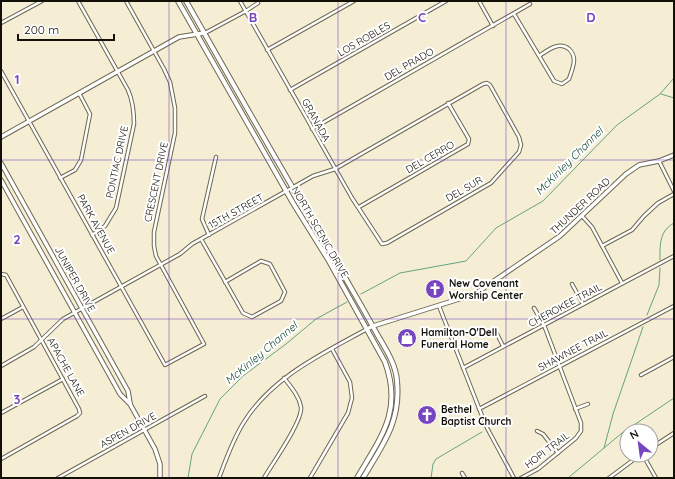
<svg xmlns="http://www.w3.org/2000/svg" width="675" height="479" font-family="Quicksand,sans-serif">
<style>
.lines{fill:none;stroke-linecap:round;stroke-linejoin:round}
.stream{stroke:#63a480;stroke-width:1}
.minor-casing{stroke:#6d6751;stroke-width:4.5}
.tertiary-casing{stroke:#6d6751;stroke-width:5.5}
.secondary-casing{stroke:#6d6751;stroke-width:6}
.minor{stroke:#fff;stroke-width:2.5}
.tertiary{stroke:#fff;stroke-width:3.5}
.secondary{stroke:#fff;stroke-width:4}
.grid{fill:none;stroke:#7746be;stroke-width:1;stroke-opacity:0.55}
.labels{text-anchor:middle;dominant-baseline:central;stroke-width:4;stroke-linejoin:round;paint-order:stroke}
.street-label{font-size:10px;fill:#121007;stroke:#fff}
.poi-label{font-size:10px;font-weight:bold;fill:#121007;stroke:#fff;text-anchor:start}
.water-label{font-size:11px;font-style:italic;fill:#10442c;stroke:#fff}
.grid-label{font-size:13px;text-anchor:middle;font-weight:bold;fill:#7746be;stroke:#fff;stroke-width:4;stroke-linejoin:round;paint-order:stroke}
</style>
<rect width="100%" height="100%" fill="#f5eed5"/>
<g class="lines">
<g class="stream">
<polyline points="661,94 674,98"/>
<path d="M 660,260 C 660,245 659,231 674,223"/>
<polyline points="361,294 400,273 466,261 496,228 543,201 617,125 660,94 674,78"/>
<polyline points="647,315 659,285 660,268"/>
<polyline points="604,448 613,414 643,327"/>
<polyline points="188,478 192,454 220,399 243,376 286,344 316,319 347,302"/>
<polyline points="431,478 433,464 436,459 482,432"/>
<polyline points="568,478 622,433 674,398"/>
</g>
<defs>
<g id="minor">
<path d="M 78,1 L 128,90 C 133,101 134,112 134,124 L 116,208 L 105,226 L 92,235"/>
<polyline points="479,1 493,26"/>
<path d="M 514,14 L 554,81 L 562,84 L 569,79 C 571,73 574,66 574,60 C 574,55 572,52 569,49 C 559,41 548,50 539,56"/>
<polyline points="1,23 42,1"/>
<polyline points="205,33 246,11 258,3"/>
<polyline points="267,50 354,1"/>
<polyline points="1,71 165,365 204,344 156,256 154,246 154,232 175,133 175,108 170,82 164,69 126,1"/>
<polyline points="290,90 446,1"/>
<polyline points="312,129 530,4"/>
<polyline points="659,161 674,191"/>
<polyline points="60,178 75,170 81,160 90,114 79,93"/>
<polyline points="359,207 468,144 469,139 448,103"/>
<polyline points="582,216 592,227 622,283"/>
<polyline points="209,235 202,219 216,157"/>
<polyline points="201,239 243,313 252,317 281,301 285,292 270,264 261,261 225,282"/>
<polyline points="602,246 632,230 644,216 658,203 674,194"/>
<polyline points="1,274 6,275 79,409 80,413 77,416 1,459"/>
<polyline points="572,284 583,304"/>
<polyline points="439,306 486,426 514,478"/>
<polyline points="1,319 23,307"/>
<polyline points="497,334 503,346"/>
<polyline points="1,366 34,347 63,319 180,254 192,244 313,176 335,169 483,84 487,83 490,85 519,137 521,145 519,152 491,183 387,243 382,244 352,198 240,1"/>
<polyline points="463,368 674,256"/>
<polyline points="641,375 674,357"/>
<polyline points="479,409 674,306"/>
<polyline points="575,409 588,404"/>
<polyline points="1,413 63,379"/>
<polyline points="537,431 543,434 558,453"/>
<polyline points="651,448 674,433"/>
<polyline points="643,455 656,478"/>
<polyline points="462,473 465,478"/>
<polyline points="58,478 205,396"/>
<path d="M 219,478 C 226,459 233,439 244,422 C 272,377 322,354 367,329"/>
<path d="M 264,478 C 272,464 303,421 301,407 C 299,396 291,387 284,378"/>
<polyline points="310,478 348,413 352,398 350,382 332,349"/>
<polyline points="521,478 538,469 576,438 581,431 581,423 544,325 534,308"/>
<polyline points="609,478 640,455"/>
</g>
<g id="tertiary">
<polyline points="1,137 179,37 204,33"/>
<polyline points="1,163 128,391 130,403"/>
<polyline points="1,180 120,394 130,404 155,449 160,464 160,478"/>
<polyline points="367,329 373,326 475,294 560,236 626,174 639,165 659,161 674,155"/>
</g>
<g id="secondary">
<path d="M 178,1 L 293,203 L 329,261 L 385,362 C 403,411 381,437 357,478"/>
<path d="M 186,1 C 235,87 283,173 334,258 C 348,283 363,308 377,334 C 385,348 396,364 397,381 C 401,422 383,444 363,478"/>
</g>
</defs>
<use href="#minor" class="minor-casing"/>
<use href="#tertiary" class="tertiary-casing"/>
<use href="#secondary" class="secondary-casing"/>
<use href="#minor" class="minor"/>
<use href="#tertiary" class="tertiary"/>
<use href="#secondary" class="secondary"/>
</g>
<path class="grid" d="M 169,1 L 169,478M 338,1 L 338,478M 506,1 L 506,478M 1,160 L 674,160M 1,319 L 674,319"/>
<defs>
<symbol id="church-disc" viewBox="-11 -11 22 22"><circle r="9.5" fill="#7746be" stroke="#fff"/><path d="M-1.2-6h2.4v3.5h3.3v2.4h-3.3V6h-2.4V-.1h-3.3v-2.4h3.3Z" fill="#fff"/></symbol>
<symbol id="shop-disc" viewBox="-11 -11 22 22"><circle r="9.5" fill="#7746be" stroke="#fff"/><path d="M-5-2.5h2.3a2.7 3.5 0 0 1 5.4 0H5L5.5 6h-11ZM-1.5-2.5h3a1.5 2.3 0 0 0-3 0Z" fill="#fff"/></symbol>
</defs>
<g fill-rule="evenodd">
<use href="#church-disc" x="424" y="278" width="22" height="22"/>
<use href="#shop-disc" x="396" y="327" width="22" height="22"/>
<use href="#church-disc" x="416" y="404" width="22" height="22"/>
</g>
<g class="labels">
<g class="street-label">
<text transform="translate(364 39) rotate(-30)">LOS ROBLES</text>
<text transform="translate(409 64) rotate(-30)">DEL PRADO</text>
<text transform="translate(316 120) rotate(61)">GRANADA</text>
<text transform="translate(430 157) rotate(-30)">DEL CERRO</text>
<text transform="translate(117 162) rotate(-78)">PONTIAC DRIVE</text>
<text transform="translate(156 182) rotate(-78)">CRESCENT DRIVE</text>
<text transform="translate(464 189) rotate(-30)">DEL SUR</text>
<text transform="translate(580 206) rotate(-43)">THUNDER ROAD</text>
<text transform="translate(236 211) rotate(-29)">15TH STREET</text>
<text transform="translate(96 224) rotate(61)">PARK AVENUE</text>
<text transform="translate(320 232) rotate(60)">NORTH SCENIC DRIVE</text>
<text transform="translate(75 279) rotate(61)">JUNIPER DRIVE</text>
<text transform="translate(565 305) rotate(-28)">CHEROKEE TRAIL</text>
<text transform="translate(573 350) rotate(-28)">SHAWNEE TRAIL</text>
<text transform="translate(66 367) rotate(61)">APACHE LANE</text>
<text transform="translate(128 430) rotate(-29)">ASPEN DRIVE</text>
<text transform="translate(547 450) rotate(-37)">HOPI TRAIL</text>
</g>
<g class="poi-label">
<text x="449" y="283">New Covenant<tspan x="449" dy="12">Worship Center</tspan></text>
<text x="421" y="332">Hamilton-O'Dell<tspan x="421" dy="12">Funeral Home</tspan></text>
<text x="441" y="409">Bethel<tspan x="441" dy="12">Baptist Church</tspan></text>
</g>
<g class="water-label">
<text transform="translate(569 161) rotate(-45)">McKinley Channel</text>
<text transform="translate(261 353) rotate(-40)">McKinley Channel</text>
</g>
</g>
<g class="grid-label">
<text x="253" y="22">B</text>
<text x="422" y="22">C</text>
<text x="591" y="22">D</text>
<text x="17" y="84">1</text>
<text x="17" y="244">2</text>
<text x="17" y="404">3</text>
</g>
<rect width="675" height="479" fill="none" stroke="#121007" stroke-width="4"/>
<g transform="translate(639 443) rotate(331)"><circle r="19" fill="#ffffff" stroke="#a09f9c"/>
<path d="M0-3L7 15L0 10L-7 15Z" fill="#7746be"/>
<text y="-6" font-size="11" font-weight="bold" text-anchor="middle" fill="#121007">N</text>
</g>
<path d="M18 34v6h96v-6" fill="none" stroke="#121007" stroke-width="2"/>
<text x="24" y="34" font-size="12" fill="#121007" stroke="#ffffff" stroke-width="3" paint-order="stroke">200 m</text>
</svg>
